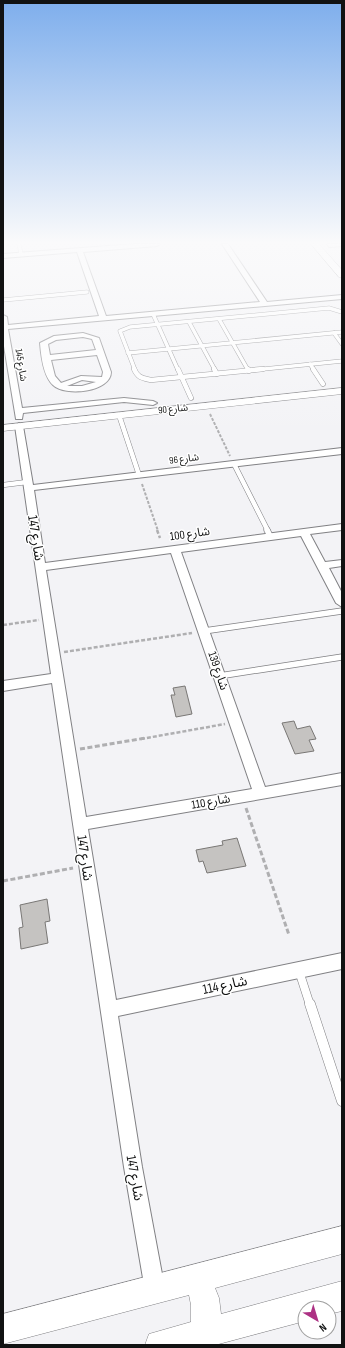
<svg xmlns="http://www.w3.org/2000/svg" width="345" height="1348" font-family="'Sofia Sans Condensed','Noto Sans Arabic',sans-serif">
<style>
.building{fill:#c5c3c1;stroke:#797775}
.lines{fill:none;stroke-linecap:round;stroke-linejoin:round}
.service-far4-casing{stroke:#818184;stroke-width:4.5}
.service-far3-casing{stroke:#818184;stroke-width:5.5}
.service-far2-casing{stroke:#818184;stroke-width:7}
.service-far1-casing{stroke:#818184;stroke-width:9}
.service-casing{stroke:#818184;stroke-width:11}
.minor-casing{stroke:#818184;stroke-width:2}
.tertiary-casing{stroke:#818184;stroke-width:1}
.secondary-casing{stroke:#818184;stroke-width:1}
.path-far2{stroke:#afafb1;stroke-width:2;stroke-dasharray:3 1.5;stroke-linecap:butt}
.path-far1{stroke:#afafb1;stroke-width:2.5;stroke-dasharray:4 2;stroke-linecap:butt}
.path{stroke:#afafb1;stroke-width:3;stroke-dasharray:5 2.5;stroke-linecap:butt}
.service-far4{stroke:#fff;stroke-width:3.5}
.service-far3{stroke:#fff;stroke-width:4.5}
.service-far2{stroke:#fff;stroke-width:5.5}
.service-far1{stroke:#fff;stroke-width:8}
.service{stroke:#fff;stroke-width:10}
.minor{fill:#fff;fill-rule:evenodd}
.tertiary{fill:#fff;fill-rule:evenodd}
.secondary{fill:#fff;fill-rule:evenodd}
.labels{text-anchor:middle;dominant-baseline:central;stroke-width:3;stroke-linejoin:round;paint-order:stroke}
.far-street-label{font-size:10px;fill:#111212;stroke:#fff}
.street-label{font-size:12px;fill:#111212;stroke:#fff}
.near-street-label{font-size:14px;fill:#111212;stroke:#fff}
</style>
<rect width="100%" height="100%" fill="#f3f3f6"/>
<g class="building">
<polygon points="185,686 192,714 176,717 171,695 175,695 173,688"/>
<polygon points="294,721 297,729 310,726 316,739 309,740 314,751 295,754 282,723"/>
<polygon points="237,838 246,866 207,873 203,861 199,862 196,850 223,845 222,841"/>
<polygon points="47,899 50,921 45,922 48,943 21,949 19,928 23,927 20,905"/>
</g>
<g class="lines">
<defs>
<g id="service-far4">
<polyline points="19,244 21,254"/>
<polyline points="3,300 87,292"/>
<polyline points="153,314 178,370"/>
<polyline points="219,319 248,370"/>
<polyline points="189,322 215,370"/>
<polyline points="334,333 342,344"/>
<polyline points="128,353 342,332"/>
<polyline points="310,364 314,370"/>
<polyline points="135,370 120,331 130,327 329,308 342,312"/>
<polyline points="253,370 342,361"/>
</g>
<g id="service-far3">
<path d="M 134,369 C 138,378 142,378 151,380 L 263,369"/>
<polyline points="178,369 191,398"/>
<polyline points="214,369 217,374"/>
<polyline points="248,369 249,371"/>
<polyline points="313,369 323,384"/>
<polyline points="119,415 139,475"/>
<polyline points="234,464 268,531"/>
<polyline points="3,485 27,482"/>
</g>
<g id="service-far2">
<polyline points="267,530 270,536"/>
<polyline points="204,631 342,611"/>
<polyline points="219,676 342,657"/>
</g>
<polyline id="service-far1" points="299,971 310,1005"/>
<polyline id="service" points="310,1004 342,1101"/>
<g id="minor">
<polygon points="134,244 160,244 157,246 83,252 106,316 260,302 222,244 228,244 267,302 342,295 342,299 8,329 22,408 124,398 153,401 157,403 153,405 124,402 23,413 22,419 16,419 3,340 3,315 7,317 8,325 99,316 77,252 3,258 3,254"/>
<polygon points="327,244 342,244 342,246 329,247"/>
<path d="M 83,333 L 99,338 L 111,372 C 111,392 65,397 53,385 C 43,376 41,355 40,343 L 54,336 ZM 83,337 L 92,339 L 96,350 L 50,355 L 48,344 L 56,340 ZM 97,355 L 103,372 L 102,377 L 81,376 L 61,383 L 55,376 L 51,360 ZM 82,380 L 96,382 L 82,386 L 67,386 Z"/>
<path d="M 19,423 L 23,426 L 33,485 L 342,448 L 342,454 L 34,490 L 45,563 L 342,524 L 342,530 L 310,534 L 325,562 L 342,560 L 342,566 L 329,568 L 342,593 L 342,607 L 336,603 L 301,536 L 181,552 L 265,787 L 342,773 L 342,785 L 88,829 L 116,1000 L 342,953 L 342,969 L 118,1016 L 142,1167 L 165,1290 L 162,1297 L 155,1300 L 148,1297 L 145,1290 L 124,1167 L 52,683 L 3,691 L 3,681 L 51,674 L 15,426 ZM 171,553 L 252,789 L 86,817 L 46,570 Z"/>
</g>
<g id="tertiary">
<polygon points="311,244 319,244 342,270 342,277 339,277"/>
<polygon points="342,388 342,394 3,431 3,425"/>
</g>
<polygon id="secondary" points="342,1226 342,1254 215,1288 219,1298 221,1314 342,1281 342,1311 329,1314 329,1308 305,1308 305,1321 215,1345 145,1345 149,1334 191,1322 191,1305 189,1295 3,1344 3,1314"/>
</defs>
<use href="#service-far4" class="service-far4-casing"/>
<use href="#service-far3" class="service-far3-casing"/>
<use href="#service-far2" class="service-far2-casing"/>
<use href="#service-far1" class="service-far1-casing"/>
<use href="#service" class="service-casing"/>
<use href="#minor" class="minor-casing"/>
<use href="#tertiary" class="tertiary-casing"/>
<use href="#secondary" class="secondary-casing"/>
<g class="path-far2">
<polyline points="210,414 230,456"/>
<polyline points="142,484 158,531"/>
</g>
<g class="path-far1">
<polyline points="157,530 160,538"/>
<polyline points="3,625 39,620"/>
<polyline points="64,652 192,633"/>
<polyline points="141,739 225,724"/>
</g>
<g class="path">
<polyline points="80,749 146,738"/>
<polyline points="246,808 289,935"/>
<polyline points="3,881 73,868"/>
</g>
<use href="#service-far4" class="service-far4"/>
<use href="#service-far3" class="service-far3"/>
<use href="#service-far2" class="service-far2"/>
<use href="#service-far1" class="service-far1"/>
<use href="#service" class="service"/>
<use href="#minor" class="minor"/>
<use href="#tertiary" class="tertiary"/>
<use href="#secondary" class="secondary"/>
</g>
<linearGradient id="sky" x2="0" y2="1"><stop stop-color="#7eaeec"/><stop offset="0.56" stop-color="#fafafb"/><stop offset="1" stop-color="#fafafb" stop-opacity="0"/></linearGradient>
<rect width="345" height="433" fill="url(#sky)"/>
<g class="labels">
<g class="far-street-label">
<text transform="translate(21 365) rotate(81)">شارع 145</text>
<text transform="translate(173 409) rotate(-6)">شارع 90</text>
<text transform="translate(184 459) rotate(-7)">شارع 96</text>
</g>
<g class="street-label">
<text transform="translate(190 534) rotate(-8)">شارع 100</text>
<text transform="translate(218 671) rotate(71)">شارع 139</text>
<text transform="translate(211 802) rotate(-10)">شارع 110</text>
</g>
<g class="near-street-label">
<text transform="translate(36 538) rotate(81)">شارع 147</text>
<text transform="translate(85 858) rotate(82)">شارع 147</text>
<text transform="translate(225 985) rotate(-12)">شارع 114</text>
<text transform="translate(135 1178) rotate(80)">شارع 147</text>
</g>
</g>
<rect width="345" height="1348" fill="none" stroke="#111212" stroke-width="8"/>
<g transform="translate(317 1320) rotate(142)"><circle r="19" fill="#ffffff" stroke="#a0a0a0"/>
<path d="M0-3L7 15L0 10L-7 15Z" fill="#ad3284"/>
<text y="-6" font-size="11" font-weight="bold" text-anchor="middle" fill="#111212">N</text>
</g>
</svg>
